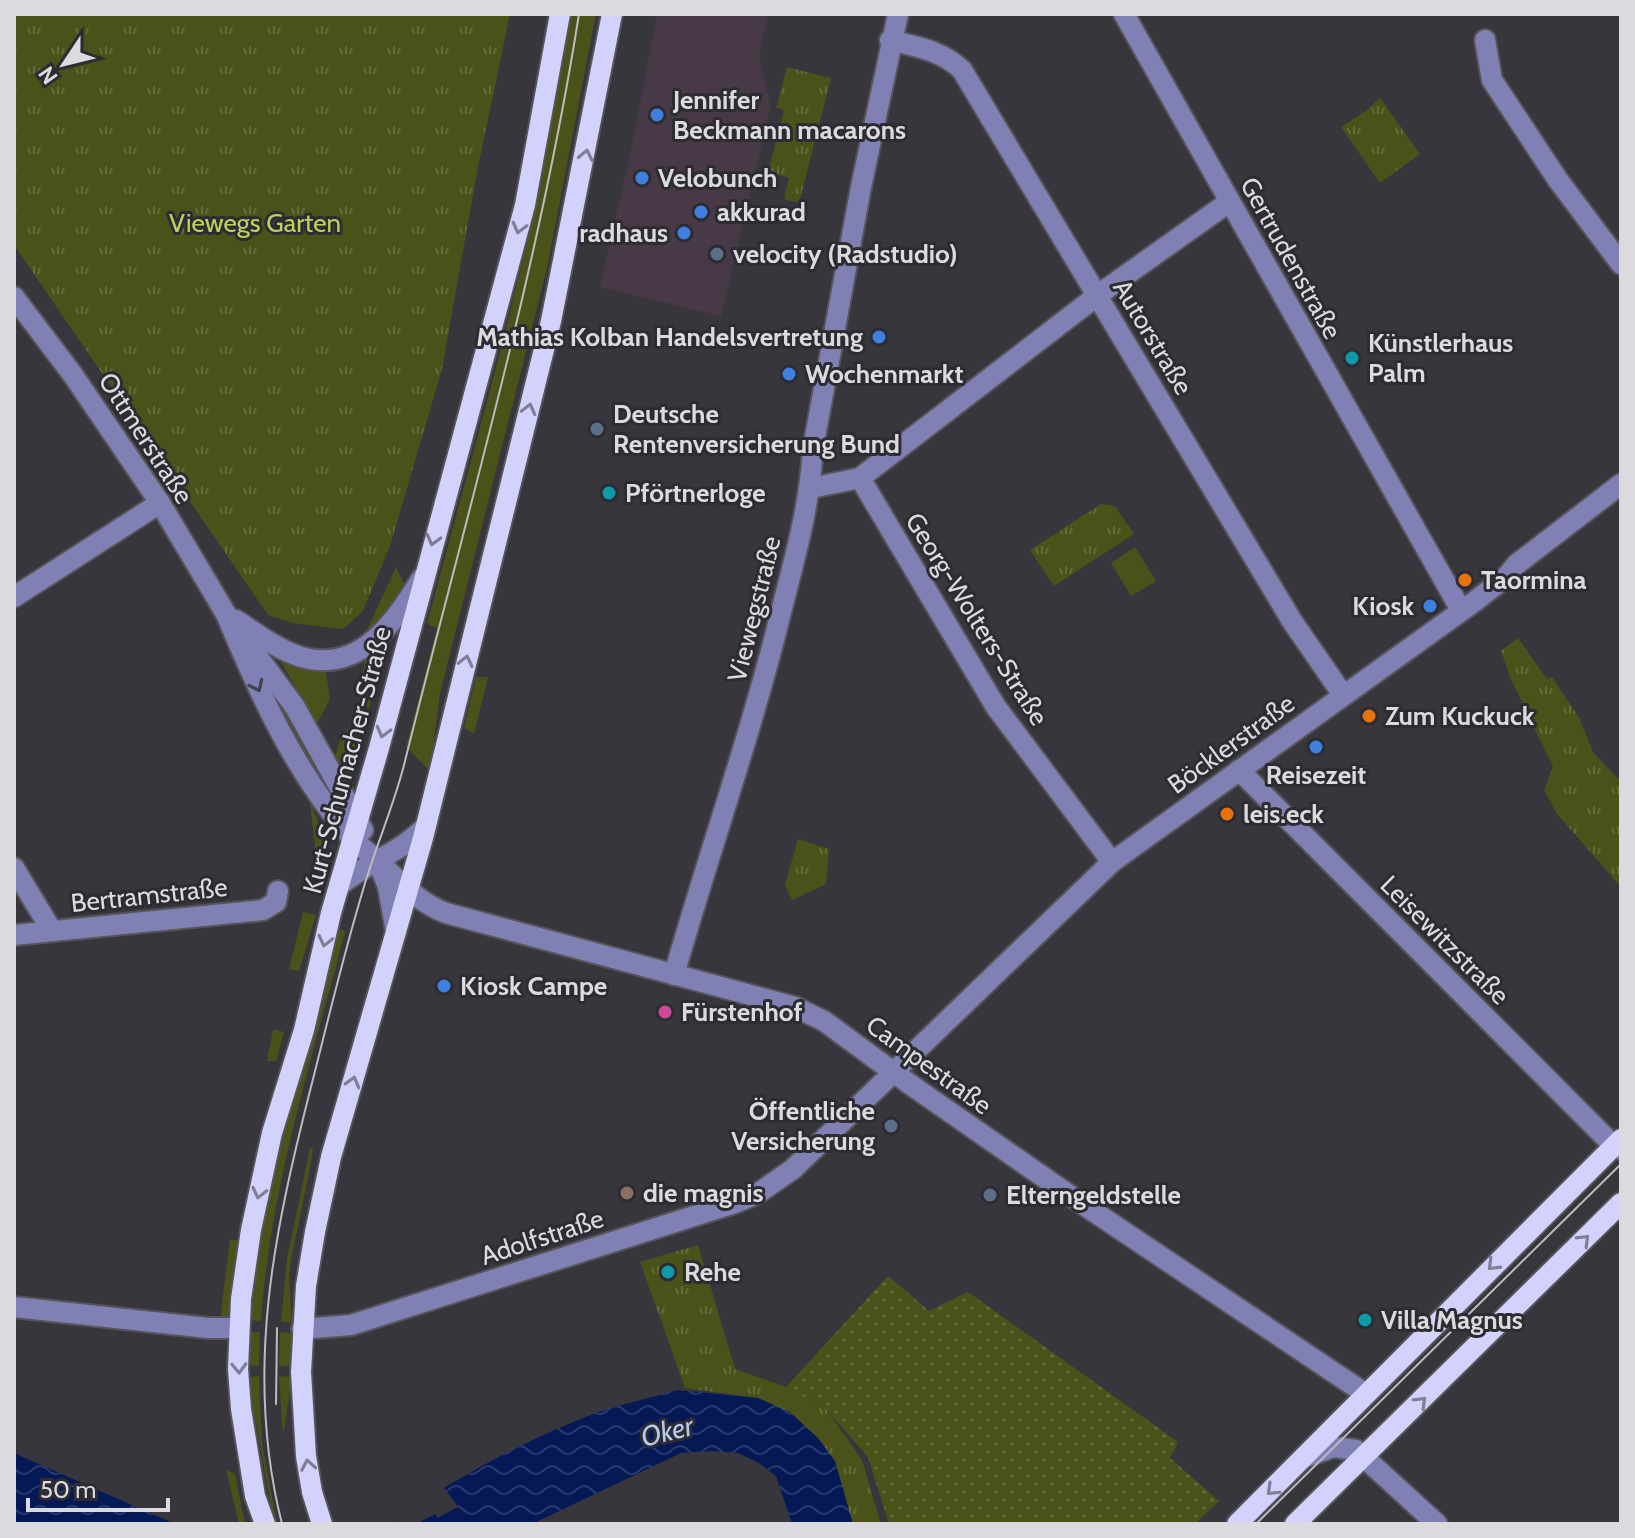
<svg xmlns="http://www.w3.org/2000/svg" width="1635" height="1538" font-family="Cabin,sans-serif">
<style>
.commercial{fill:#483946}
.grass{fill:#4b5219}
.park{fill:url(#park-tufts)}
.garden{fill:url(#garden-dots)}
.water{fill:url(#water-waves)}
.pier{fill:#36363c}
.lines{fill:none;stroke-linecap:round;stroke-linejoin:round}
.minor-casing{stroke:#545459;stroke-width:24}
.major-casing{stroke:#545459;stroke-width:24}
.minor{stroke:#8180b4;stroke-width:20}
.major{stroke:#d2d2fd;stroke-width:20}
.tram{stroke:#bbbbc0;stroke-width:2}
.oneway{stroke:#7f7f98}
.oneway2{stroke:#414152}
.shop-dot{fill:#3f7fe0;stroke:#2c2c32;stroke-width:3}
.service-dot{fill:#5c6f8a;stroke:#2c2c32;stroke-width:3}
.culture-dot{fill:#0f9aa8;stroke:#2c2c32;stroke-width:3}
.food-dot{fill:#e8710a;stroke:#2c2c32;stroke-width:3}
.hotel-dot{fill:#d1479c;stroke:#2c2c32;stroke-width:3}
.education-dot{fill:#8d6e63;stroke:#2c2c32;stroke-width:3}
.labels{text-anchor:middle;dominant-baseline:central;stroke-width:6;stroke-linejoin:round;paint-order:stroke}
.poi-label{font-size:26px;font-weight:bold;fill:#dbdbdf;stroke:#2c2c32;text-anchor:start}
.park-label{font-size:26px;fill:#c0d05a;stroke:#2c2c32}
.street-label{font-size:26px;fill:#dbdbdf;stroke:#2c2c32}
.water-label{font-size:28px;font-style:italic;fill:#b5c8ee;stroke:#2c2c32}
</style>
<defs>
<pattern id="park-tufts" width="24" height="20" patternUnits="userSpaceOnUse" patternTransform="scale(2)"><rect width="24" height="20" fill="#4b5219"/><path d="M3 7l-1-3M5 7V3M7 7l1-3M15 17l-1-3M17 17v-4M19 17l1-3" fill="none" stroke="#646a3a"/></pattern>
<pattern id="garden-dots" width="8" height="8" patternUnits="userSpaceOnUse" patternTransform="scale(2)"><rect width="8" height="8" fill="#4b5219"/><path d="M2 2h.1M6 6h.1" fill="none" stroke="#646a3a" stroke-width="1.8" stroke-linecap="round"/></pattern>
<pattern id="water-waves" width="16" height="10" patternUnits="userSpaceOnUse" patternTransform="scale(2)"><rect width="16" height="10" fill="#051956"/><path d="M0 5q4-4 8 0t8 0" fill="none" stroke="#293a6e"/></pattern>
</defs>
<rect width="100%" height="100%" fill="#36363c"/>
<polygon class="commercial" points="657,14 768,14 759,57 771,105 721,316 600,287 631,150"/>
<g class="grass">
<path d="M 569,14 L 596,14 L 547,268 L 440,693 L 430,771 L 406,747 L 437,628 L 427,624 C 480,423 542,221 569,14 Z"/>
<polygon points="1135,547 1156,581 1131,596 1111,563"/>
<polygon points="396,567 405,585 402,596 365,640 366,632"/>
<polygon points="384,641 386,644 369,709 358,697 366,653"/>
<polygon points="282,659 325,666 330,699 317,724 282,664"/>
<polygon points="476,677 488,677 474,734 464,728"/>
<polygon points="269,682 342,808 339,812 264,686"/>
<polygon points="349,728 360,731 363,735 353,772 349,774 346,773 335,755 342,735"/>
<path d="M 310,803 C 324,831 329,856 324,887 L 314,879 L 317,864 Z"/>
<polygon points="303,912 316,915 299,971 289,969"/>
<path d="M 339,928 L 345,932 C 312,1060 270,1188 261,1321 L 249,1320 C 255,1262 263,1203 278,1146 C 297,1073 320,1001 339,928 Z"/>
<polygon points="273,1029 284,1032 276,1061 267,1061"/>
<polygon points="310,1148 313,1148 311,1163 291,1260 289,1277 292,1323 281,1322 287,1259"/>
<polygon points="230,1239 239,1241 231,1309 228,1316 220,1320"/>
<polygon points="249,1332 260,1332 259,1366 247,1365"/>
<polygon points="280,1332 292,1333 292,1366 279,1366"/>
<path d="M 259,1376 L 262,1443 L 277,1524 L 275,1524 C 268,1493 263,1463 258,1432 C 254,1413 248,1396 247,1377 Z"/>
<polygon points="279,1376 292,1377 283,1437"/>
<polygon points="226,1470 235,1474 245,1524 239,1524"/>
</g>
<g class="park">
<polygon points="14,14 510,14 477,172 442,369 390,546 363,611 343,629 292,623 268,615 14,245"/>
<polygon points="787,67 831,78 799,203 784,199 789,178 768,172 784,110 776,108"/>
<polygon points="1380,98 1420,154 1380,183 1341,127 1366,111"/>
<polygon points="1101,504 1115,506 1134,534 1054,586 1030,550"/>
<polygon points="1518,638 1547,679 1552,677 1580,719 1593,752 1621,782 1621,887 1557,814 1544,790 1553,767 1511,679 1501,651"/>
<polygon points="798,839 829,849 826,884 792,900 785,885"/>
<polygon points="698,1245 735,1369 786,1387 826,1409 862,1460 881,1524 853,1524 835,1461 758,1398 685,1388 640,1262"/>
</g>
<polygon class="garden" points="888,1276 929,1311 968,1292 1178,1442 1170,1458 1219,1501 1195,1524 889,1524 868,1457 826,1409 786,1387"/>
<g class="water">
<path d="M 677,1390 L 758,1398 L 790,1412 L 818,1438 L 835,1461 L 853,1524 L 792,1524 L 776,1476 L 759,1463 L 738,1453 L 711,1451 L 681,1453 L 532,1524 L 389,1524 C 451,1481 518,1443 588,1416 C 617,1405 647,1399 677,1390 Z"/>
<polygon points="14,1453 175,1524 14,1524"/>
</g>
<polygon class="pier" points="443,1486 458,1507 437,1518 436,1514 415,1524 389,1524"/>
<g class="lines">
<defs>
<g id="minor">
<polyline points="1124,14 1461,610"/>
<path d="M 890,40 C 917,47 941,50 962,70 L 1292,621 L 1343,695"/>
<polyline points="1485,40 1492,80 1558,180 1621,264"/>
<polyline points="14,297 73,375 160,503 226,614 295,707 363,830"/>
<polyline points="860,478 1098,295 1229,202"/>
<polyline points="811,488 860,478 996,707 1112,862"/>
<polyline points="14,597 160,503"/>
<path d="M 226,614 C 259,693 295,772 351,837 C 361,848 373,856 383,866 C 403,885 420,903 446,913 L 795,1007 L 824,1021 L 911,1085 L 1075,1199 L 1366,1394"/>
<path d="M 236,620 C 256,633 278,650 301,657 C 361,674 395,621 422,578"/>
<polyline points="1239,770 1614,1146 1621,1149"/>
<polyline points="380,866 388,887 396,932"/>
<polyline points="14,868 52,931"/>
<path d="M 339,886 C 367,862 399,854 426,826"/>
<polyline points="14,935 263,910 276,902 278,891"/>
<path d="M 674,975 C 709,852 752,732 782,608 C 796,554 810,503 813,448 L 861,187 L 898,14"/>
<polyline points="14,1307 208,1328 239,1328"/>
<polyline points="302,1329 351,1325 735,1203 757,1194 793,1169 1112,862 1474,602 1507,576 1517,564 1621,484"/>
<polyline points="1305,1457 1334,1447 1356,1450 1437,1524"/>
</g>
<g id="major">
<polyline points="265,1524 255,1496 241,1409 238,1369 241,1299 251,1230 272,1133 304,1030 331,913 379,748 525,205 560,14"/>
<polyline points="322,1524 312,1492 306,1456 301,1372 306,1286 315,1232 331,1157 423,838 551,321 612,14"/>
<polyline points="1237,1524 1621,1139"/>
<polyline points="1295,1524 1621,1203"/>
</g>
</defs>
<use href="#minor" class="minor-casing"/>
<use href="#major" class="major-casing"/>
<use href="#minor" class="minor"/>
<use href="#major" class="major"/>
<g class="tram">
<polyline points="276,1404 277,1328"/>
<path d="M 282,1524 C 243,1370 275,1228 313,1079 C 329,1016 344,953 363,890 C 375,848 393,808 404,765 C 466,516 539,268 579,14"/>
<polyline points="1256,1524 1621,1164"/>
</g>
</g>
<defs><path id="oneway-chevron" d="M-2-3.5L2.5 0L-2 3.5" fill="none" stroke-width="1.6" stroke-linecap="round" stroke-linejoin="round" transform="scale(2)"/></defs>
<g class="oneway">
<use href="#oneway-chevron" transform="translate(586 155) rotate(-78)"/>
<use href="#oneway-chevron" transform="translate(519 228) rotate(104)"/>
<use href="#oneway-chevron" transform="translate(529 409) rotate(-76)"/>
<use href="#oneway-chevron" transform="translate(433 540) rotate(105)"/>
<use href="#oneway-chevron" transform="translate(466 661) rotate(-77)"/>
<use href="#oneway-chevron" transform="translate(383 732) rotate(105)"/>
<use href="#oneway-chevron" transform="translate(325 941) rotate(103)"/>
<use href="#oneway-chevron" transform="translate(353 1082) rotate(-74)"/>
<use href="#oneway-chevron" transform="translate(259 1193) rotate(103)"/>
<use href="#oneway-chevron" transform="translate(1584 1240) rotate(-45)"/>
<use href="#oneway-chevron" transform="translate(1493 1265) rotate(135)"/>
<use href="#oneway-chevron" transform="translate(239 1368) rotate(88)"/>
<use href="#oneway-chevron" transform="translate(1421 1402) rotate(-45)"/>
<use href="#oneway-chevron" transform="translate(308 1465) rotate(-100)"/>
<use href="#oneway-chevron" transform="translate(1272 1490) rotate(136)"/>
</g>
<use class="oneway2" href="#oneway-chevron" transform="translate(257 686) rotate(65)"/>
<g class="shop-dot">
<circle cx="657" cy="115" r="8"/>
<circle cx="642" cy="178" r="8"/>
<circle cx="701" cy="212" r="8"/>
<circle cx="684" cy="233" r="8"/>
<circle cx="879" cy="337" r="8"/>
<circle cx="789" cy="374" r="8"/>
<circle cx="1430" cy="606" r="8"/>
<circle cx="1316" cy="747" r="8"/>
<circle cx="444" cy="986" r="8"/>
</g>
<g class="service-dot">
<circle cx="717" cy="254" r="8"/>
<circle cx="597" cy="429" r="8"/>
<circle cx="891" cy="1126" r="8"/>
<circle cx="990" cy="1195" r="8"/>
</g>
<g class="culture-dot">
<circle cx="1352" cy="358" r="8"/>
<circle cx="609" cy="493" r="8"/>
<circle cx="668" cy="1272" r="8"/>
<circle cx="1365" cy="1320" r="8"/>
</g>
<g class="food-dot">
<circle cx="1465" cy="580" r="8"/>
<circle cx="1369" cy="716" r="8"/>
<circle cx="1227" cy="814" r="8"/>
</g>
<circle class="hotel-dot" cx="665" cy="1012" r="8"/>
<circle class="education-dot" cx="627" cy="1193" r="8"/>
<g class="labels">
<g class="poi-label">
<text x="673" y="100">Jennifer<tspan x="673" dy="30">Beckmann macarons</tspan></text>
<text x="658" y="178">Velobunch</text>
<text x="717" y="212">akkurad</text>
<text x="668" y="233" text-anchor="end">radhaus</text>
<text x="733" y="254">velocity (Radstudio)</text>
<text x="863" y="337" text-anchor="end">Mathias Kolban Handelsvertretung</text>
<text x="1368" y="343">Künstlerhaus<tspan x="1368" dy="30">Palm</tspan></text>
<text x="805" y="374">Wochenmarkt</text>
<text x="613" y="414">Deutsche<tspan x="613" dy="30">Rentenversicherung Bund</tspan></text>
<text x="625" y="493">Pförtnerloge</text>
<text x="1481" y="580">Taormina</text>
<text x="1414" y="606" text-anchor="end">Kiosk</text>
<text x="1385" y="716">Zum Kuckuck</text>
<text x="1316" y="775" text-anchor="middle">Reisezeit</text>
<text x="1243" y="814">leis.eck</text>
<text x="460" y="986">Kiosk Campe</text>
<text x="681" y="1012">Fürstenhof</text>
<text x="875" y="1111" text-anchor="end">Öffentliche<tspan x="875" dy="30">Versicherung</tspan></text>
<text x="643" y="1193">die magnis</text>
<text x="1006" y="1195">Elterngeldstelle</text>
<text x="684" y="1272">Rehe</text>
<text x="1381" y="1320">Villa Magnus</text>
</g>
<g class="park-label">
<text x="255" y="223">Viewegs Garten</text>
</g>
<g class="street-label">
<text transform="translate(1291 258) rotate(61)">Gertrudenstraße</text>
<text transform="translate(1153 337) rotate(59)">Autorstraße</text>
<text transform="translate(146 438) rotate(57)">Ottmerstraße</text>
<text transform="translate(754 609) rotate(-76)">Viewegstraße</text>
<text transform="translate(977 619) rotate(58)">Georg-Wolters-Straße</text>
<text transform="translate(1231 744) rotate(-36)">Böcklerstraße</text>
<text transform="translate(347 760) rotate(-75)">Kurt-Schumacher-Straße</text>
<text transform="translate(149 895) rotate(-6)">Bertramstraße</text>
<text transform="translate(1445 940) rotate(45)">Leisewitzstraße</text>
<text transform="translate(929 1065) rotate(36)">Campestraße</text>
<text transform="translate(542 1237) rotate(-18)">Adolfstraße</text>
</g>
<g class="water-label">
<text transform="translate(667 1431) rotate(-14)">Oker</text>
</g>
</g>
<rect width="1635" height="1538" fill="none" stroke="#dbdbdf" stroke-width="32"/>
<g transform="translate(64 64) rotate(235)" stroke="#2c2c32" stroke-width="6" paint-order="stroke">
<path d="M0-6L14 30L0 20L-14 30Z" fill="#dbdbdf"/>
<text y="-12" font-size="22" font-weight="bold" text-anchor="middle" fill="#dbdbdf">N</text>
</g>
<path d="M28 1498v12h140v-12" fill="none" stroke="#dbdbdf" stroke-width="4"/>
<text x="40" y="1498" font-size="24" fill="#dbdbdf" stroke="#2c2c32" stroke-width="6" paint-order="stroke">50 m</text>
</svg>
